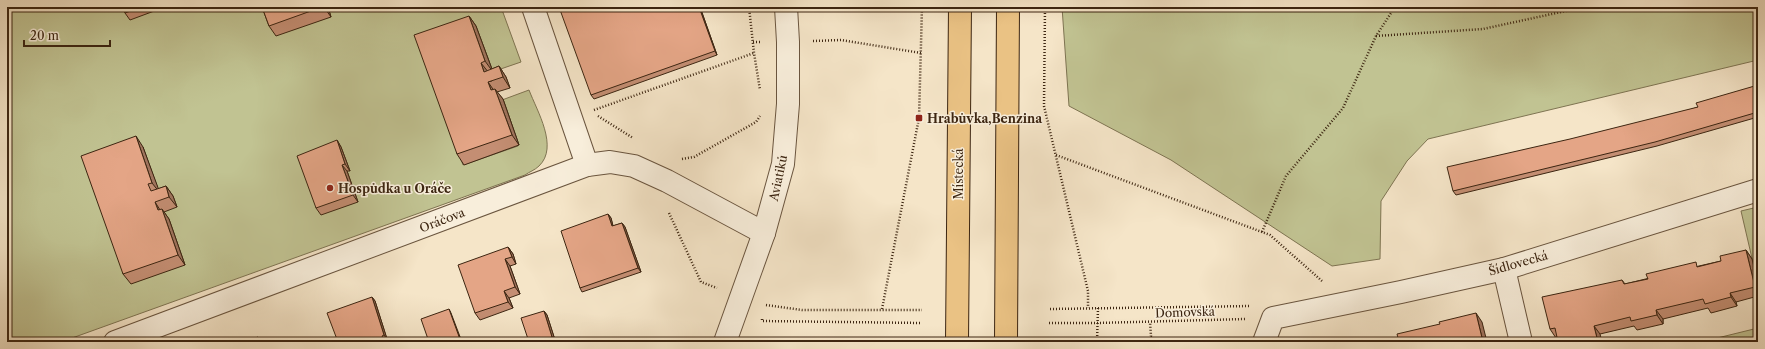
<svg xmlns="http://www.w3.org/2000/svg" width="1765" height="349" font-family="'Libre Caslon Text',serif">
<style>
.green{fill:#c1c392;stroke:#7e7452}
.lines{fill:none;stroke-linecap:round;stroke-linejoin:round}
.street-casing{stroke:#6a553f;stroke-width:24}
.highway-casing{stroke:#3c2511;stroke-width:24}
.path{stroke:#3c2511;stroke-width:2.5;stroke-dasharray:1 2;stroke-linecap:butt}
.street{stroke:#f8eedb;stroke-width:22}
.highway{stroke:#eac284;stroke-width:22}
.wall{fill:#c48e73;stroke:#3c2511}
.shaded-wall{fill:#a0745e;stroke:#3c2511}
.building{fill:#e4a586;stroke:#3c2511}
.poi-dot{fill:#8f2418;stroke:#f8eedb;stroke-width:1.5}
.labels{text-anchor:middle;dominant-baseline:central;stroke-width:3;stroke-linejoin:round;paint-order:stroke}
.poi-label{font-size:12px;font-weight:bold;fill:#3c2511;stroke:#f8eedb;text-anchor:start}
.street-label{font-size:12px;fill:#3c2511;stroke:#f8eedb}
</style>
<rect width="100%" height="100%" fill="#f5e5c8"/>
<filter id="stains"><feTurbulence type="fractalNoise" baseFrequency=".005" numOctaves="4"/><feColorMatrix values="0 0 0 0 .2 0 0 0 0 .09 0 0 0 0 .02 0 0 0 .5 -.17"/></filter>
<radialGradient id="worn" r=".72"><stop offset=".6" stop-color="#630" stop-opacity="0"/><stop offset="1" stop-color="#630" stop-opacity=".3"/></radialGradient>
<g class="green">
<path d="M 7,7 L 501,7 L 521,62 L 492,72 L 421,47 L 463,165 L 518,146 L 502,100 L 529,90 C 537,111 559,147 539,166 C 535,170 529,172 525,175 L 61,342 L 7,342 Z"/>
<polygon points="1062,7 1758,7 1758,60 1428,139 1407,161 1381,201 1380,259 1332,266 1171,160 1069,106"/>
<polygon points="1758,207 1758,284 1741,211"/>
<polygon points="1758,328 1758,342 1701,342"/>
</g>
<g class="lines">
<defs>
<g id="street">
<polyline points="533,7 587,165"/>
<polyline points="1504,269 1521,342"/>
<polyline points="115,342 587,165 610,162 634,166 667,181 764,233"/>
<polyline points="725,342 764,233 783,164 788,104 788,42 786,7"/>
<polyline points="1264,342 1273,318 1401,292 1504,269 1758,190"/>
</g>
<g id="highway">
<polyline points="957,342 960,7"/>
<polyline points="1006,342 1008,7"/>
</g>
</defs>
<use href="#street" class="street-casing"/>
<use href="#highway" class="highway-casing"/>
<g class="path">
<polyline points="749,7 754,53 760,90"/>
<polyline points="1045,7 1044,106 1088,291 1088,308"/>
<polyline points="1376,36 1483,29 1584,7"/>
<polyline points="813,41 841,40 921,53"/>
<polyline points="753,42 762,42"/>
<polyline points="594,110 754,53"/>
<polyline points="598,116 633,138"/>
<polyline points="1056,155 1270,235 1322,281"/>
<polyline points="682,159 694,157 756,122 760,116"/>
<polyline points="669,213 701,282 717,288"/>
<polyline points="1262,232 1286,176 1343,108 1376,36 1395,7"/>
<polyline points="766,305 802,310 922,310"/>
<polyline points="882,309 919,118 922,7"/>
<polyline points="1050,309 1251,306"/>
<polyline points="762,319 762,321 922,323"/>
<polyline points="1049,323 1098,323 1245,319"/>
<polyline points="1097,342 1098,308"/>
<polyline points="1148,342 1151,336 1150,322"/>
</g>
<use href="#street" class="street"/>
<use href="#highway" class="highway"/>
</g>
<g class="wall">
<polygon points="123,7 165,7 130,20 125,13"/>
<polygon points="262,7 328,7 331,17 276,36 269,26"/>
<polygon points="700,7 717,55 594,99 591,95"/>
<polygon points="469,16 476,26 492,69 499,66 506,77 510,88 497,92 503,99 519,145 464,165 457,154"/>
<polygon points="1758,85 1758,117 1657,146 1456,195 1453,191 1698,107"/>
<polygon points="337,140 341,147 350,171 347,171 358,202 321,215 316,208"/>
<polygon points="143,147 158,189 166,186 173,196 177,207 164,212 169,219 185,265 131,284 123,274"/>
<polygon points="608,214 611,218 613,226 622,223 625,227 641,272 582,292 580,288"/>
<polygon points="508,247 513,254 516,264 510,266 520,294 509,298 513,308 480,320 475,313"/>
<polygon points="1746,250 1752,259 1758,284 1758,296 1736,302 1737,306 1711,313 1708,308 1663,319 1663,324 1637,330 1634,326 1600,334 1556,338 1550,329 1622,280 1625,284 1699,266 1721,261"/>
<polygon points="372,297 375,301 387,339 385,339 386,342 338,342"/>
<polygon points="544,311 547,315 555,340 550,342 529,342"/>
</g>
<g class="shaded-wall">
<polygon points="324,7 328,7 331,17"/>
<polygon points="699,7 700,7 717,55 715,51"/>
<polygon points="469,16 476,26 493,72 485,61"/>
<polygon points="481,63 489,73 491,82 484,72"/>
<polygon points="499,66 506,77 510,88 503,77"/>
<polygon points="488,82 495,92 491,90"/>
<polygon points="495,89 503,99 519,145 512,135"/>
<polygon points="136,136 143,147 160,193 152,183"/>
<polygon points="337,140 341,147 350,171 345,164"/>
<polygon points="342,165 347,171 358,202 353,195"/>
<polygon points="166,186 173,196 177,207 169,197"/>
<polygon points="155,202 162,213 158,210"/>
<polygon points="162,209 169,219 185,265 178,255"/>
<polygon points="608,214 611,218 614,230 612,226"/>
<polygon points="622,223 625,227 641,272 638,268"/>
<polygon points="508,247 513,254 516,264 512,257"/>
<polygon points="1746,250 1752,259 1758,284 1758,291 1755,287"/>
<polygon points="505,259 510,266 520,294 515,287"/>
<polygon points="504,291 509,298 513,308 508,302"/>
<polygon points="1730,293 1736,302 1737,306 1731,297"/>
<polygon points="372,297 375,301 387,339 384,335"/>
<polygon points="449,309 451,313 462,342 461,342"/>
<polygon points="1656,310 1663,319 1663,324 1657,315"/>
<polygon points="544,311 547,315 555,340 552,337"/>
<polygon points="1476,313 1482,322 1487,342 1483,342"/>
<polygon points="1594,326 1600,334 1602,342 1598,342"/>
</g>
<g class="building">
<polygon points="123,7 142,7 125,13"/>
<polygon points="262,7 322,7 269,26"/>
<polygon points="559,7 699,7 715,51 591,95"/>
<polygon points="469,16 485,61 481,63 484,72 499,66 503,77 488,82 491,90 495,89 512,135 457,154 414,35"/>
<polygon points="1758,85 1758,112 1655,142 1453,191 1447,167 1570,139 1698,107 1696,103"/>
<polygon points="136,136 152,183 148,184 151,191 166,186 169,197 155,202 158,210 162,209 178,255 123,274 81,156"/>
<polygon points="337,140 345,164 342,165 353,195 316,208 297,156"/>
<polygon points="608,214 612,226 622,223 638,268 580,288 561,231"/>
<polygon points="508,247 512,257 505,259 515,287 504,291 508,302 475,313 458,265"/>
<polygon points="1746,250 1755,287 1730,293 1731,297 1705,304 1703,299 1656,310 1657,315 1631,321 1630,317 1594,326 1598,342 1558,342 1555,328 1550,329 1542,297 1622,280 1624,284 1648,279 1646,274 1696,262 1697,267 1721,261 1720,256"/>
<polygon points="372,297 384,335 382,336 385,342 374,342 373,338 369,340 370,342 338,342 327,313"/>
<polygon points="449,309 461,342 429,342 421,319"/>
<polygon points="544,311 552,337 535,342 529,342 521,318"/>
<polygon points="1476,313 1483,342 1382,342 1398,338 1397,334 1440,324 1439,322"/>
<polygon points="258,337 260,342 242,342"/>
<polygon points="1373,339 1374,342 1362,342"/>
</g>
<g class="poi-dot">
<rect x="915" y="114" width="8" height="8" rx="2"/>
<circle cx="330" cy="188" r="4"/>
</g>
<g class="labels">
<g class="poi-label">
<text x="927" y="118">Hrabůvka,Benzina</text>
<text x="338" y="188">Hospůdka u Oráče</text>
</g>
<g class="street-label">
<text transform="translate(958 174) rotate(-90)">Místecká</text>
<text transform="translate(778 178) rotate(-78)">Aviatiků</text>
<text transform="translate(442 220) rotate(-21)">Oráčova</text>
<text transform="translate(1518 263) rotate(-16)">Šídlovecká</text>
<text transform="translate(1185 312) rotate(-2)">Domovská</text>
</g>
</g>
<rect width="1765" height="349" fill="none" stroke="#f5e5c8" stroke-width="24"/>
<rect x="8" y="8" width="1749" height="333" fill="none" stroke="#3c2511" stroke-width="2"/>
<rect x="12" y="12" width="1741" height="325" fill="none" stroke="#3c2511"/>
<path d="M24 40v6h86v-6" fill="none" stroke="#3c2511" stroke-width="2"/>
<text x="30" y="40" font-size="12" fill="#3c2511" stroke="#f8eedb" stroke-width="3" paint-order="stroke">20 m</text>
<rect width="100%" height="100%" filter="url(#stains)"/>
<rect width="100%" height="100%" fill="url(#worn)"/>
</svg>
